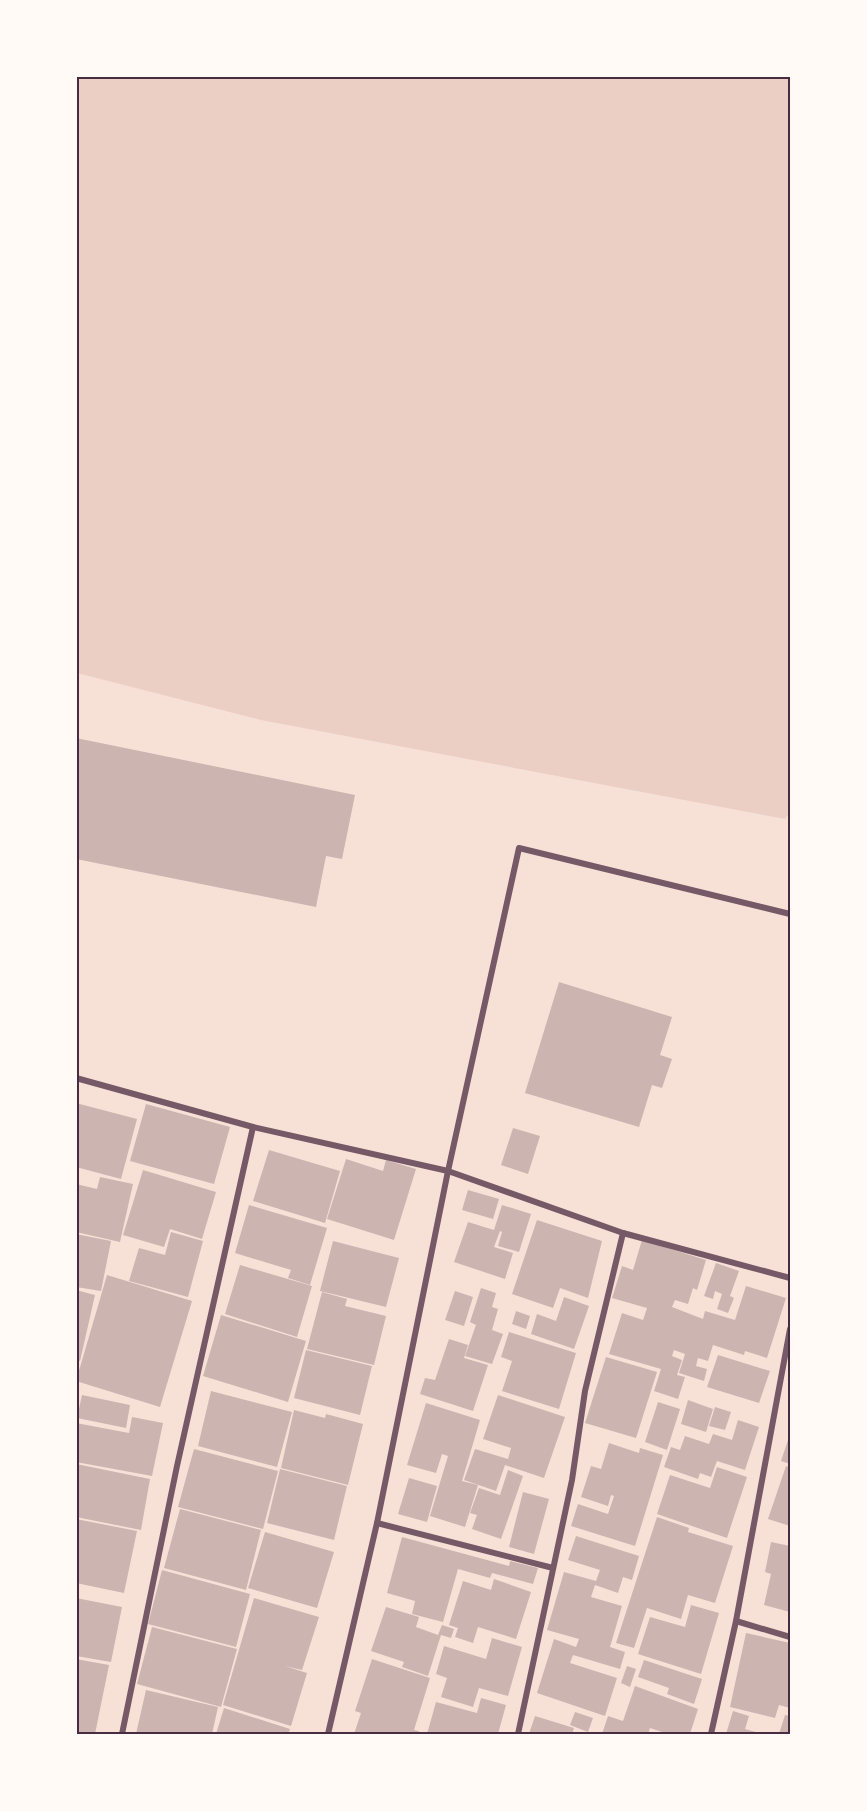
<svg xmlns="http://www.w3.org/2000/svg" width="867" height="1811" font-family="'Noto Sans',sans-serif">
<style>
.green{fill:#ebcfc5}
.building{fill:#ccb4b1}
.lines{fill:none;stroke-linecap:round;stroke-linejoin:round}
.minor{stroke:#755966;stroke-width:6}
.neatline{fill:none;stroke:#4a2c40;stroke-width:2}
</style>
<rect width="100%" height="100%" fill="#f7e1d7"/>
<polygon class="green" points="76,77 790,77 790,812 785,819 261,720 77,673"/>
<g class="building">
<polygon points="76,738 355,795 342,859 326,856 316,907 76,859"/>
<polygon points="559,982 672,1017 660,1055 672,1059 662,1088 652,1085 639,1127 525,1093"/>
<polygon points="76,1103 137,1119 121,1179 76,1167"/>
<polygon points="146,1104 230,1127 214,1184 130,1161"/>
<polygon points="513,1128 540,1136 528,1174 501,1165"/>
<polygon points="269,1150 340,1171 325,1223 253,1201"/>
<polygon points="346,1159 383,1171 386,1160 416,1169 394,1240 327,1219"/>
<polygon points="143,1170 216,1192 202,1239 170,1229 164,1247 123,1235"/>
<polygon points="100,1177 133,1184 120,1242 76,1232 76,1184 97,1189"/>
<polygon points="468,1190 499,1199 493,1219 462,1210"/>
<polygon points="249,1205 327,1228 310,1285 288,1278 291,1270 235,1253"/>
<polygon points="502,1205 531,1214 519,1252 498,1246 502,1232 500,1231 494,1247 513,1253 505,1279 454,1262 468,1222 494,1230"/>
<polygon points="537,1220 602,1241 588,1298 560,1288 553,1308 512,1294"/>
<polygon points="171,1232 203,1241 188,1297 129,1281 139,1248 165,1255"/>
<polygon points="76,1234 111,1241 101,1291 76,1287"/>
<polygon points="642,1240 706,1260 697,1290 693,1288 688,1304 675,1300 672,1307 703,1319 705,1311 735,1320 746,1286 786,1298 767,1358 745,1351 744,1355 713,1345 708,1361 698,1358 696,1366 707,1369 704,1381 679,1373 685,1354 674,1350 672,1356 682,1360 677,1375 685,1377 678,1399 654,1391 661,1369 609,1354 622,1313 643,1320 647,1308 612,1298 622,1266 633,1270"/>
<polygon points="333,1241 399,1258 386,1307 320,1291"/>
<polygon points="716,1263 739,1271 730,1296 734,1298 728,1313 717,1309 722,1294 715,1291 713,1299 704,1296"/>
<polygon points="240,1265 312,1286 297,1337 225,1314"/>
<polygon points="107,1275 192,1301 160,1407 76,1381"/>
<polygon points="481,1288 496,1293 492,1307 498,1309 492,1330 503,1334 492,1364 465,1356 476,1325 470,1322"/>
<polygon points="76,1290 95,1295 80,1361 76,1360"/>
<polygon points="455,1291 473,1297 464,1326 445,1320"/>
<polygon points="322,1292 347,1299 345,1306 386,1316 374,1365 307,1349"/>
<polygon points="564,1297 589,1306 574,1349 531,1334 537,1314 556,1321"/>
<polygon points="516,1311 530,1316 526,1329 512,1324"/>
<polygon points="221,1315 306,1341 288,1402 203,1376"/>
<polygon points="509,1332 576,1353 559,1409 502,1391 512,1361 501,1357"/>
<polygon points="449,1339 468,1345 464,1358 488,1365 473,1411 420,1394 425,1378 435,1380"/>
<polygon points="306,1350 372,1366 360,1415 294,1398"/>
<polygon points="718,1355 770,1371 759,1403 707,1387"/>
<polygon points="606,1357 657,1372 636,1438 585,1423"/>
<polygon points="211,1391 292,1412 277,1467 198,1446"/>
<polygon points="82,1395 130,1405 126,1428 77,1418"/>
<polygon points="498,1395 565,1417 544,1478 505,1465 496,1491 464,1480 475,1449 508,1459 511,1448 483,1439"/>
<polygon points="688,1400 713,1409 706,1432 681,1424"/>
<polygon points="658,1402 680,1409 667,1450 645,1442"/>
<polygon points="426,1403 480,1420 462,1481 478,1485 465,1527 430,1516 448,1456 442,1454 436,1473 407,1465"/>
<polygon points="715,1407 731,1412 725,1430 709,1426"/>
<polygon points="294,1410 325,1418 326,1414 363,1424 348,1485 281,1468"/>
<polygon points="132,1417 163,1423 152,1476 76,1462 76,1423 129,1433"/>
<polygon points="738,1420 759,1427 745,1470 717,1461 711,1477 700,1473 698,1479 664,1467 671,1447 680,1450 685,1436 709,1444 713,1434 732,1440"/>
<polygon points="790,1434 790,1464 781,1461"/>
<polygon points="609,1443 639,1453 640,1448 663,1455 635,1546 571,1526 578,1504 608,1514 614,1496 611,1495 608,1506 581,1497 591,1466 601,1469"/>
<polygon points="194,1449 278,1471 263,1529 178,1507"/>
<polygon points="76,1464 150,1479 141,1530 76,1517"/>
<polygon points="786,1466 790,1468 790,1526 768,1519"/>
<polygon points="717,1467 747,1477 727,1538 657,1514 670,1475 710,1488"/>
<polygon points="280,1469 347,1486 334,1540 267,1523"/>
<polygon points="508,1470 523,1476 501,1539 472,1529 477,1515 470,1513 479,1488 500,1495"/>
<polygon points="409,1478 437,1486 427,1522 398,1514"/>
<polygon points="523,1492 549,1499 534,1554 509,1547"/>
<polygon points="180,1509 261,1530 246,1590 164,1568"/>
<polygon points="657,1517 689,1528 688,1532 733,1546 715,1603 688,1595 681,1619 647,1608 634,1648 616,1643"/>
<polygon points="76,1519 137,1531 124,1593 76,1583"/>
<polygon points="265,1532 334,1552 317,1608 248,1588"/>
<polygon points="576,1536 639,1556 632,1580 623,1577 618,1593 595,1585 591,1597 622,1606 610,1647 625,1652 620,1669 573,1655 570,1663 617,1678 605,1716 537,1693 554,1639 576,1647 579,1639 547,1630 564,1572 596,1581 600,1570 568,1560"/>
<polygon points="402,1537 509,1566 510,1561 538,1568 533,1584 492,1573 490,1578 458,1569 443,1622 412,1614 415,1601 387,1593"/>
<polygon points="771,1542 790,1546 790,1612 764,1605 771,1574 765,1572"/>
<polygon points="162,1570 250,1594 236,1647 148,1624"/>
<polygon points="494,1579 531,1592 516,1639 478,1627 473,1643 455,1637 458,1628 449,1625 463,1581 491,1590"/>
<polygon points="76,1598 122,1607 111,1662 76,1656"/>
<polygon points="254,1598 319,1617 302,1670 285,1666 307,1673 291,1726 223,1705"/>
<polygon points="691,1605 719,1613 701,1674 638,1654 650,1617 685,1627"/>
<polygon points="386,1607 419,1617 416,1627 438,1635 442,1625 454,1629 451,1638 441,1635 428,1676 402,1667 404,1662 371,1651"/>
<polygon points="152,1627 237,1649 221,1707 137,1684"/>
<polygon points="746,1633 790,1643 790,1708 779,1705 775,1718 730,1707"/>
<polygon points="492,1638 522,1647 508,1696 479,1688 473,1707 441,1697 447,1678 436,1674 444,1646 486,1659"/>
<polygon points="76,1659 109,1665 95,1734 76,1734"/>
<polygon points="372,1659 430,1678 414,1730 419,1731 418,1734 354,1734 361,1713 355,1711"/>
<polygon points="644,1660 702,1679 694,1704 667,1694 669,1688 638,1677"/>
<polygon points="627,1666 636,1669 630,1687 621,1683"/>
<polygon points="635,1686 698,1709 690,1734 668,1734 650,1728 648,1734 602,1734 608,1716 623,1721"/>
<polygon points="146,1690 218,1707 212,1734 136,1734"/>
<polygon points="481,1698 506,1705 498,1734 427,1734 436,1702 477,1713"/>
<polygon points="224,1708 290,1729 288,1734 216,1734"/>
<polygon points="733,1711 749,1716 745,1729 763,1734 726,1734"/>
<polygon points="575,1712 593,1718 588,1732 570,1725"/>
<polygon points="785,1715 790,1716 790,1734 779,1734"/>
<polygon points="535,1716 574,1728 572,1734 529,1734"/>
</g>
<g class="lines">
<g class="minor">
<polyline points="76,1078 253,1127 448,1171 623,1233 790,1278"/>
<polyline points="377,1523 553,1568"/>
<polyline points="736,1621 790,1637"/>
<polyline points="122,1734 177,1466 253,1127"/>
<polyline points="328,1734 377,1523 448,1171 519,848 790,914"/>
<polyline points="518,1734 572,1480 585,1391 623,1233"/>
<polyline points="711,1734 736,1621 790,1329"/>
</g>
</g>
<rect width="867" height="1811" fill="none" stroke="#fffaf5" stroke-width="156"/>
<rect x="78" y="78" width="711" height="1655" class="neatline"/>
</svg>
